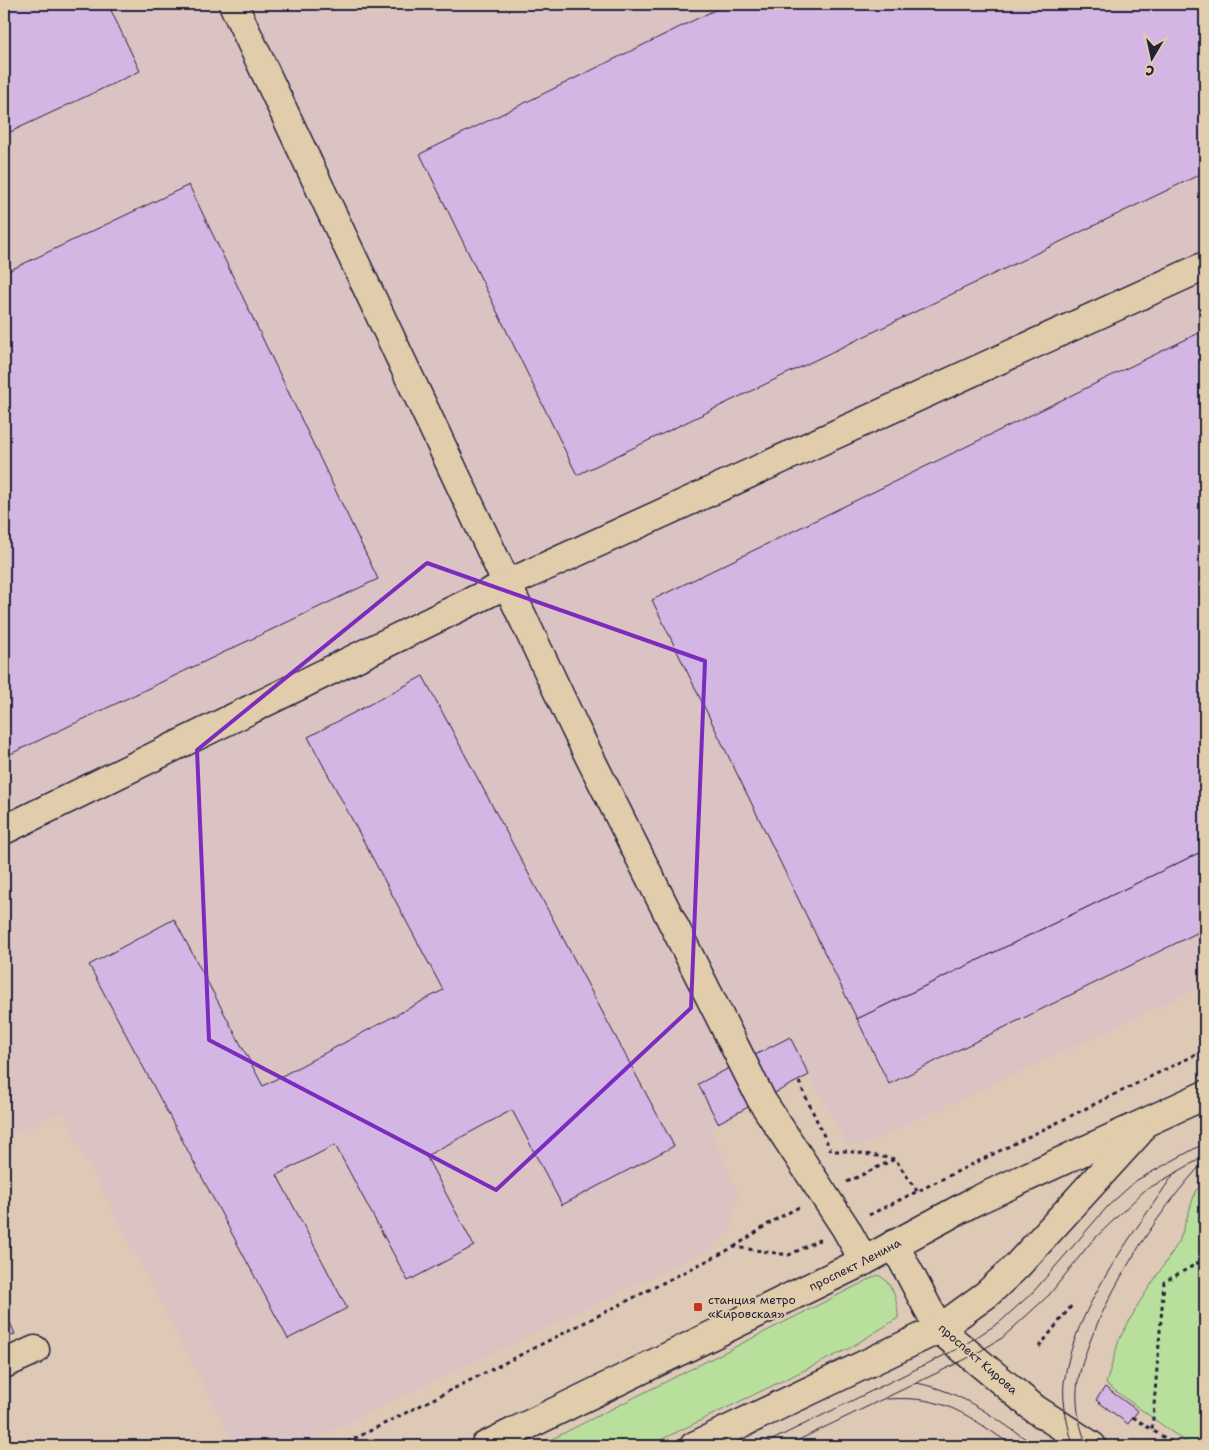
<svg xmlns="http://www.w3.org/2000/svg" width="1209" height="1450" font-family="'Shantell Sans',sans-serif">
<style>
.built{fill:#dbc3c4}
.green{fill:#b8e09c;stroke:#6d816c}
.building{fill:#d3b6e3;stroke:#22223b}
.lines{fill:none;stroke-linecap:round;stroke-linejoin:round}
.minor-casing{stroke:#22223b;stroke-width:31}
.major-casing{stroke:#22223b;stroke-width:31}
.path{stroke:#22223b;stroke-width:3;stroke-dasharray:4 4;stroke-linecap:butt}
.minor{stroke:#e1ccab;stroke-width:28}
.major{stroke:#e1ccab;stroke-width:28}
.tram{stroke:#22223b;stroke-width:1}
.marked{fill:none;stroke:#7b2cbf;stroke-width:4;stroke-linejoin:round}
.poi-dot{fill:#c8321e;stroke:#e1ccab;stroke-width:2}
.labels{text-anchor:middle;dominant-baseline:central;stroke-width:4;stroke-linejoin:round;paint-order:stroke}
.street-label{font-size:12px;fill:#22223b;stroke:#e1ccab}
.poi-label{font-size:12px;fill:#22223b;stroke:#e1ccab;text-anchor:start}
</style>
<rect width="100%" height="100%" fill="#dec8b6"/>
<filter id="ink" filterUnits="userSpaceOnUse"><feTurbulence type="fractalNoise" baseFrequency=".02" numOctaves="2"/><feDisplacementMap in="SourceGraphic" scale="10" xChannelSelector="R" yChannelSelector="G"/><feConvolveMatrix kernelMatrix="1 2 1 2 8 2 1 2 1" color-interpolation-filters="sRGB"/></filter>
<g filter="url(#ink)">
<polygon class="built" points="4,4 1205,4 1205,985 867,1143 850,1147 809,1076 711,1129 738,1194 729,1232 708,1250 298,1446 235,1446 62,1112 4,1138"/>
<g class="green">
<polygon points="1205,1182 1205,1446 1191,1446 1106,1384 1119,1340 1139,1303 1179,1242 1196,1190"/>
<path d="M 878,1275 C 893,1282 898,1302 898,1318 L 848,1349 L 648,1446 L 538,1446 Z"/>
</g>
<g class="building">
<polygon points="4,4 108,4 140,71 4,135"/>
<polygon points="727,4 1205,4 1205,172 577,475 420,154"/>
<polygon points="189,185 378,579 4,757 4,273"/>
<polygon points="1205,330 1205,850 857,1019 652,600"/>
<polygon points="423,676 674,1146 562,1205 512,1110 426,1156 474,1246 408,1281 335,1145 277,1175 347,1308 288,1339 89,965 174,919 263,1086 443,990 308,737"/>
<polygon points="1205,850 1205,929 889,1084 857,1019"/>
<polygon points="790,1037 809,1075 718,1123 698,1084"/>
<polygon points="4,1309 15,1334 4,1339"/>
<polygon points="1105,1387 1138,1411 1128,1424 1096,1400"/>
</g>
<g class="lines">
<defs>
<g id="minor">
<polyline points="233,4 575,728 762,1101 845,1227 864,1261"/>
<polyline points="4,830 507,584 1205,266"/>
<polyline points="894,1244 939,1329 1035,1409 1092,1446"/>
<polyline points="4,1364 35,1350"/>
</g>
<g id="major">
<path id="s1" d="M 485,1446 L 864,1261 L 973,1202 L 1205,1095"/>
<polyline points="694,1446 939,1329 987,1294 1017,1266 1139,1132"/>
</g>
</defs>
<use href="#minor" class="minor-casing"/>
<use href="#major" class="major-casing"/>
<g class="path">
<polyline points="799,1082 831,1151 847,1151 895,1159 917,1191"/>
<polyline points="847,1182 895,1159"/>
<polyline points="869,1215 1205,1050"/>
<polyline points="734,1247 773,1221 801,1206"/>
<polyline points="1039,1347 1072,1305"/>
<polyline points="1133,1417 1152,1430"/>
<polyline points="340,1446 734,1247 789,1255 823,1238"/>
<polyline points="1178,1446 1152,1430 1164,1282 1205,1259"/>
</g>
<use href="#minor" class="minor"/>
<use href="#major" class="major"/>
<g class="tram">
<path d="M 916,1383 C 963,1391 997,1420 1036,1446"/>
<path d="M 887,1399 C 945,1395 967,1415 1013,1446"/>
<polyline points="760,1446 961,1347 1000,1322 1034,1291 1108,1206 1137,1180 1205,1143"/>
<polyline points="786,1446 972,1356 1002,1338 1049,1295 1092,1241 1144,1191 1205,1156"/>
<path d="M 1073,1446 C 1068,1426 1062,1404 1064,1383 C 1073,1309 1133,1235 1173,1175"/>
<path d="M 1088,1446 C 1078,1428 1074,1396 1079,1376 C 1095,1308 1157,1210 1205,1161"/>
</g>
</g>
</g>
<path class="marked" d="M 427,563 L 705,661 L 691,1008 L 496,1190 L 209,1040 L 197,750 Z"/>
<rect class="poi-dot" x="693" y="1302" width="10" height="10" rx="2.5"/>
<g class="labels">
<g class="street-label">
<text stroke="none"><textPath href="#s1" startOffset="412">проспект Ленина</textPath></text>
<text transform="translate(978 1359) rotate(41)">проспект Кирова</text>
</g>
<g class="poi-label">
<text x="708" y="1300">станция метро<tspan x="708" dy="14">«Кировская»</tspan></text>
</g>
</g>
<rect width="1209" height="1450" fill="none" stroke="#e1ccab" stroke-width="20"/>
<rect x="10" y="10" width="1189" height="1430" fill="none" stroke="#22223b" stroke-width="2" filter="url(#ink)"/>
<g transform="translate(1152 58) rotate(189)" stroke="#e1ccab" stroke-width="4" paint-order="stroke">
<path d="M0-4L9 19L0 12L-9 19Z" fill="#22223b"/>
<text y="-8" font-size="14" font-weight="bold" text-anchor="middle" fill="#22223b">С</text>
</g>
</svg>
